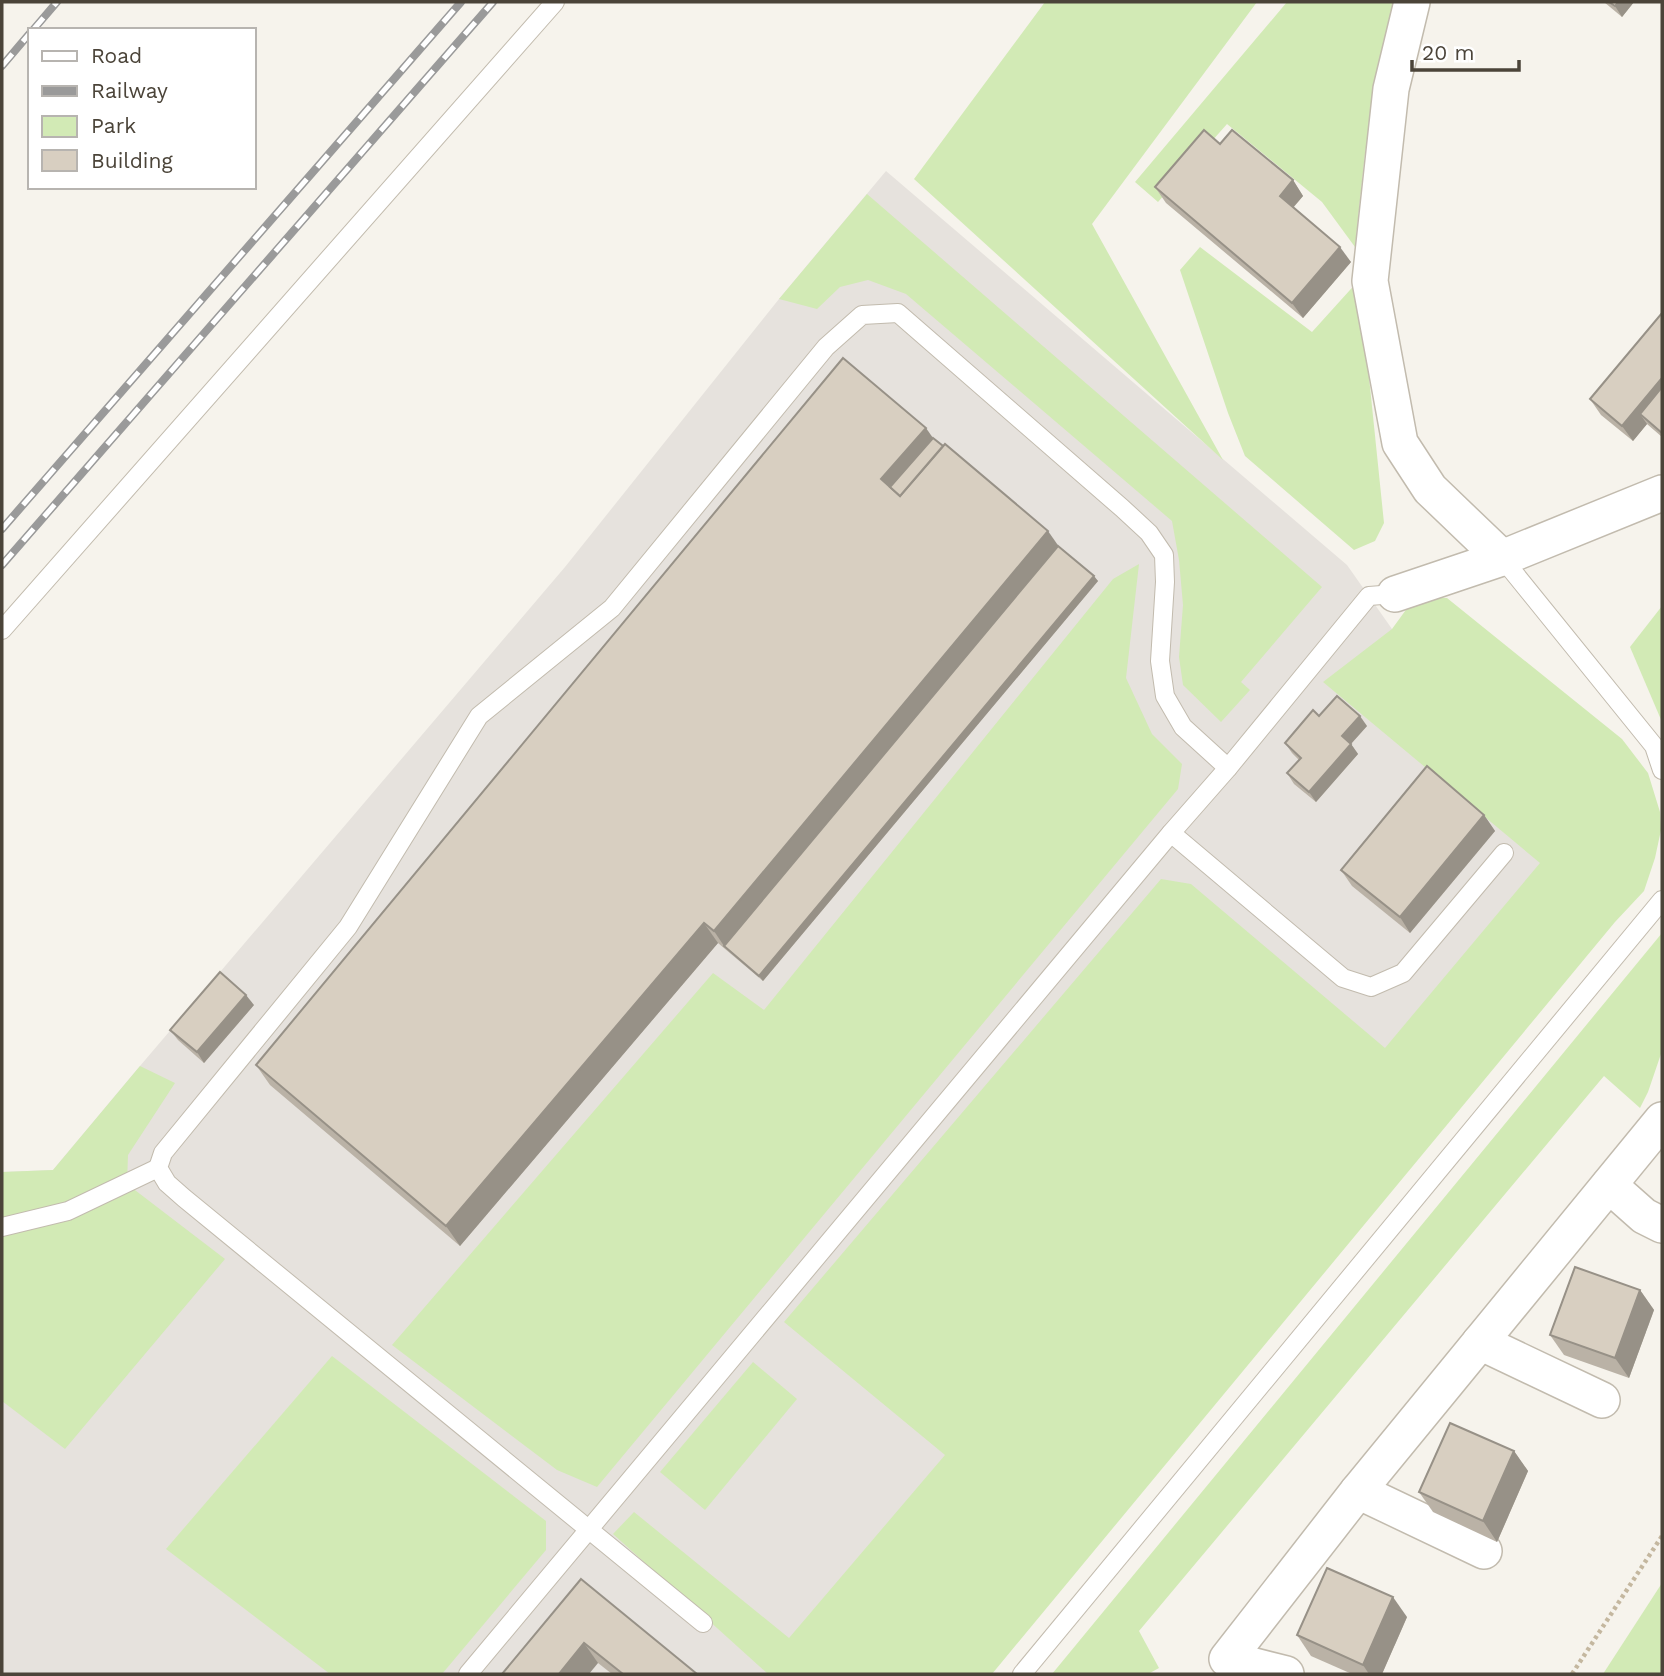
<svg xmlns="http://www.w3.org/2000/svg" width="1664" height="1676" font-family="'Work Sans',sans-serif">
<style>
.industrial{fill:#e6e2dd}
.green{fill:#d2eab5}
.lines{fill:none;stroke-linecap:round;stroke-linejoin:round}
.service-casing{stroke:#c2bbae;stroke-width:20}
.minor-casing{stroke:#c2bbae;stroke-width:38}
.path{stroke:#c4b79f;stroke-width:4.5;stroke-dasharray:3.5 3.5;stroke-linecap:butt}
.service{stroke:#fff;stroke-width:18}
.minor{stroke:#fff;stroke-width:35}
.rail-casing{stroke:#9a9a9a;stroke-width:8}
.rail{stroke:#fff;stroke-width:5;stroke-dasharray:16;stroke-linecap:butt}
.wall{fill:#bab2a6}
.shaded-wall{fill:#979187}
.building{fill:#d8cfc1;stroke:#979187;stroke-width:2}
</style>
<rect width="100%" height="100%" fill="#f6f3ec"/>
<polygon class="industrial" points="886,171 1347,565 1392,629 1634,832 924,1674 2,1674 2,1172 53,1170 140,1066 565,567 779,299"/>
<g class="green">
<polygon points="1045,2 1257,2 1092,224 1223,460 914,179"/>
<polygon points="1287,2 1394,2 1365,153 1355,247 1322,202 1227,124 1158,202 1135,182"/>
<polygon points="867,194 1322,587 1241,682 1250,690 1221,722 1183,685 1179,657 1183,605 1179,560 1172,521 906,294 868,280 840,287 817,309 779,299"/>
<polygon points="1200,247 1312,332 1359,280 1384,523 1375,541 1354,550 1245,456 1228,413 1180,270"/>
<polygon points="1139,564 1126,678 1152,734 1182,764 1178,789 597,1487 557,1470 392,1345 713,973 764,1010 1113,579"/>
<polygon points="1427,597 1447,598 1622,739 1648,773 1660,812 1661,830 1655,858 1644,891 1615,922 992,1674 768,1674 613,1534 634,1512 789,1638 945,1455 784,1322 1161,879 1191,884 1385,1048 1540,863 1323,682 1392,629 1408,607"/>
<polygon points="1662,606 1662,722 1630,647"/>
<polygon points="1662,933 1662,1051 1648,1092 1640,1108 1604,1076 1139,1631 1159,1668 1148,1674 1052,1674"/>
<polygon points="140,1066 175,1083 128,1155 127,1184 225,1259 65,1449 2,1401 2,1172 53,1170"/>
<polygon points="332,1356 546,1521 546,1550 442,1674 330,1674 166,1549"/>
<polygon points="753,1362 797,1399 705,1510 660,1472"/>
<polygon points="1662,1583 1662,1674 1603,1674"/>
</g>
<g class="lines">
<defs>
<g id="service">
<polyline points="1502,558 1654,746 1662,770"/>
<polyline points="2,630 555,2"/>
<polyline points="1171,833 1343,978 1371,987 1403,973 1504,853"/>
<polyline points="2,1227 68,1211 158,1168"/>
<polyline points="703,1623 184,1198 167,1183 158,1168 163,1153 348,927 479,716 612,608 826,347 862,315 898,313 1122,508 1149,533 1164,555 1165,582 1160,661 1165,696 1183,727 1228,768"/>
<polyline points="468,1674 1171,833 1228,768 1369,596 1395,594"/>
<polyline points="1022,1674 1662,900"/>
</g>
<g id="minor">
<polyline points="1412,2 1391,89 1370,281 1400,443 1430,489 1502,558"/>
<polyline points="1395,594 1502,558 1662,493"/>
<polyline points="1609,1185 1644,1216 1662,1225"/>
<polyline points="1480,1342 1602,1400"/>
<polyline points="1358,1491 1484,1551"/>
<polyline points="1286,1674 1227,1659 1358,1491 1662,1120"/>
</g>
</defs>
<use href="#service" class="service-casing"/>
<use href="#minor" class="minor-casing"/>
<polyline class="path" points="1572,1674 1662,1536"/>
<use href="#service" class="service"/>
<use href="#minor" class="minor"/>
<defs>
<g id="rail">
<polyline points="33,30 57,2"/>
<polyline points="2,66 30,33"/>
<polyline points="2,529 461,2"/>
<polyline points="2,565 493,2"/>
</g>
</defs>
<use href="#rail" class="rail-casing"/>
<use href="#rail" class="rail"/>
</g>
<g class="wall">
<polygon points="1604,2 1634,2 1622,17"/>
<polygon points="1220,144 1293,180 1303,196 1293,208 1351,262 1303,318 1166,203 1155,187"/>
<polygon points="1662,313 1662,437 1647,424 1633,441 1601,415 1590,399"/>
<polygon points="933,438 1098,581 763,981 718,943 460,1246 270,1085 256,1065"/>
<polygon points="1319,716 1367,726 1351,744 1358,754 1316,802 1294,784 1287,773 1299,760 1292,753 1285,743"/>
<polygon points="1484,815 1495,831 1410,933 1352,886 1341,870"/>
<polygon points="254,1005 204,1063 178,1040 170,1030"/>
<polygon points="1640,1290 1654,1310 1629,1378 1564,1355 1550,1335"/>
<polygon points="1514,1451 1528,1471 1497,1542 1433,1512 1419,1492"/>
<polygon points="581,1579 697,1674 612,1674 598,1663 502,1674"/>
<polygon points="1407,1617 1382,1674 1352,1674 1311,1656 1297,1635"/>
</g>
<g class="shaded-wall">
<polygon points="1618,2 1634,2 1622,17 1615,6"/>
<polygon points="1293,180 1303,196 1290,211 1280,196"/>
<polygon points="1340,247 1351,262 1303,318 1292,303"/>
<polygon points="1662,378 1662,406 1640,414 1647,424 1633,441 1622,426"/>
<polygon points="926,428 940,448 897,497 881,479"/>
<polygon points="1048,531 1062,551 724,946 714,931"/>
<polygon points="1094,576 1098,581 763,981 759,976"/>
<polygon points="1360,716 1367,726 1349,746 1342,736"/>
<polygon points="1351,744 1358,754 1316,802 1309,792"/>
<polygon points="1484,815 1495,831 1410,933 1400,917"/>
<polygon points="704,923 718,943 460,1246 446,1226"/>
<polygon points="246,995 254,1005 204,1063 197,1052"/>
<polygon points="1640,1290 1654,1310 1629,1378 1615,1358"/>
<polygon points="1514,1451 1528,1471 1497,1542 1483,1521"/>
<polygon points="1393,1597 1407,1617 1382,1674 1369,1674 1363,1665"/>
<polygon points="584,1643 598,1663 589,1674 559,1674"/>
</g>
<g class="building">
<polygon points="1609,2 1618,2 1615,6"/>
<polygon points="1204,130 1220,144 1232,130 1293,180 1280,196 1340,247 1292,303 1155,187"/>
<polygon points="1662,313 1662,378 1622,426 1590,399"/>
<polygon points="843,358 926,428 881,479 900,496 945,444 1048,531 714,931 704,923 446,1226 256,1065"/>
<polygon points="1662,387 1662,433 1640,414"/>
<polygon points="933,438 943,446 900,496 890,487"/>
<polygon points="1058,546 1094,576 759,976 724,946"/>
<polygon points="1337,696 1360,716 1342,736 1351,744 1309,792 1287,773 1301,758 1285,743 1313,710 1319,716"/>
<polygon points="1427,766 1484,815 1400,917 1341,870"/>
<polygon points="220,972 246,995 197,1052 170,1030"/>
<polygon points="1575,1267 1640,1290 1615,1358 1550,1335"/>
<polygon points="1450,1423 1514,1451 1483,1521 1419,1492"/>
<polygon points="1327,1568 1393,1597 1363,1665 1297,1635"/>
<polygon points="581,1579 697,1674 623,1674 584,1643 559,1674 502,1674"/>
</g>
<rect width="1664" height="1676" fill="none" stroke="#4b4439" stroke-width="7"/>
<rect x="28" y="28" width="228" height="161" fill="#ffffff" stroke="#b7b4b0" stroke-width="2"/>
<rect x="42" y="51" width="35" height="10" fill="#ffffff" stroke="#b7b4b0" stroke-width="2"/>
<text x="91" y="63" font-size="21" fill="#4b4439">Road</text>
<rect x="42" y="86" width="35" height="10" fill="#9a9a9a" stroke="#b7b4b0" stroke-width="2"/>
<text x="91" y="98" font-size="21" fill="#4b4439">Railway</text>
<rect x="42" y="116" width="35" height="21" fill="#d2eab5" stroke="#b7b4b0" stroke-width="2"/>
<text x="91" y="133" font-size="21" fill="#4b4439">Park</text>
<rect x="42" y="150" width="35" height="21" fill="#d8cfc1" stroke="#b7b4b0" stroke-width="2"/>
<text x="91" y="168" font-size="21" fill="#4b4439">Building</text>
<path d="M1412 60v10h107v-10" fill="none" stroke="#4b4439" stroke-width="3.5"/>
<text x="1422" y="60" font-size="21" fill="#4b4439" stroke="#ffffff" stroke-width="5" paint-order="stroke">20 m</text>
</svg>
